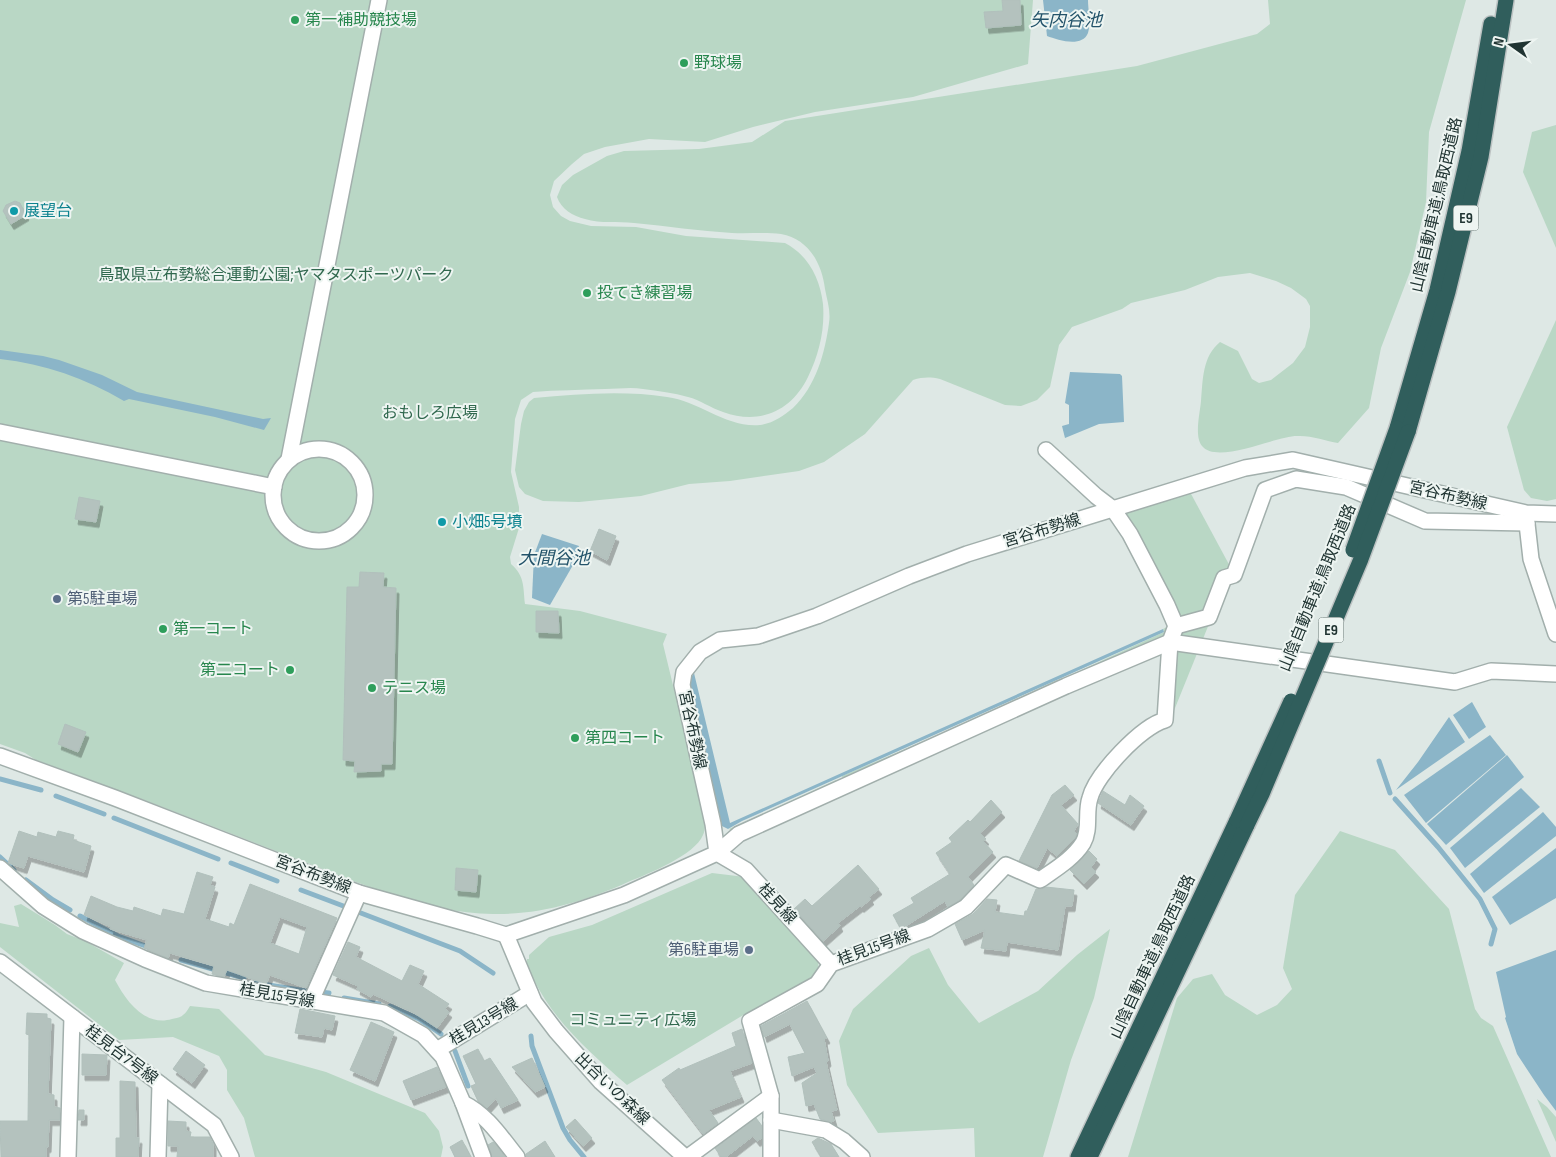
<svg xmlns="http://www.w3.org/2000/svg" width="1556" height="1157" font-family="'Sofia Sans Condensed','Noto Sans JP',sans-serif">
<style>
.green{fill:#b9d7c5}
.water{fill:#8bb5c8}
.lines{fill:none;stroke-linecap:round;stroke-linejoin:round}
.stream{stroke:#8bb5c8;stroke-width:5}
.building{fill:#b4c2be;stroke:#b1c0bc;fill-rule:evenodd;filter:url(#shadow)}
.minor-casing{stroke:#a2afac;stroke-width:18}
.highway-casing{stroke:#bcc2c2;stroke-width:18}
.minor{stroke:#fff;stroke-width:15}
.highway{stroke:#305e5c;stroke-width:15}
.highway-bridge-casing{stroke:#bcc2c2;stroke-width:18;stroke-linecap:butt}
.highway-bridge{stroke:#305e5c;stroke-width:15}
.leisure-dot{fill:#2e9e5b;stroke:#eef5f2;stroke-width:2}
.culture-dot{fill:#0f9aa8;stroke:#eef5f2;stroke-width:2}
.service-dot{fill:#5c6f8a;stroke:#eef5f2;stroke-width:2}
.labels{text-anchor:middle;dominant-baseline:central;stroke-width:4;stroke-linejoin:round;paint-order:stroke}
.shield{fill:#eef5f2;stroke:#5e6f6c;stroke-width:1}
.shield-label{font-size:15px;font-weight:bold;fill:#213533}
.leisure-label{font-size:16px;fill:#27864d;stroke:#eef5f2;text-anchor:start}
.street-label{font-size:16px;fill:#213533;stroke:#eef5f2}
.culture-label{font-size:16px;fill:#0d838f;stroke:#eef5f2;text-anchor:start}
.park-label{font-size:16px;fill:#30684e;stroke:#eef5f2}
.service-label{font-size:16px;fill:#4e5e75;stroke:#eef5f2;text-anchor:start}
.water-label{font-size:18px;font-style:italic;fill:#23536a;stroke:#eef5f2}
</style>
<defs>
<filter id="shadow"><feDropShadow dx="3" dy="5.5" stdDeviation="0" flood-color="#0004"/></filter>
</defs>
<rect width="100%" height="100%" fill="#dee8e5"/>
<g class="green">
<path d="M 0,0 L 1033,0 L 1028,64 L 913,97 L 815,112 L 753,127 L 705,142 L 649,139 L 605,147 L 584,154 L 572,164 L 554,181 L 550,195 L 553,207 L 561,216 L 570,221 L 591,226 L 636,227 L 686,236 L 785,243 C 808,255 820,278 823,304 C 825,330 819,354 808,377 C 791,412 759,425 723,412 C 711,408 700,400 688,397 C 674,393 658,391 643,389 C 631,387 618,389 605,389 C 581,390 557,390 533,392 L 521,400 L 515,419 L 511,472 L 519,507 L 519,528 L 510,557 L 511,564 C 525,576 523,587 525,604 L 580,611 L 667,634 L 663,644 L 705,817 C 704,822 706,829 703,835 C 695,855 648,874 628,882 C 586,901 540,915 493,914 C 423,913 359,882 294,858 C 209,825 123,791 36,760 L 25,753 L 0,744 Z"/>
<path d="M 1268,0 L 1466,0 L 1429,132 L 1426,202 L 1410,272 L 1381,348 L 1369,408 L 1338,443 C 1326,441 1310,435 1297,436 C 1276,436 1217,465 1202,446 C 1194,436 1200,413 1201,401 C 1203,380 1202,357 1220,342 L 1238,351 L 1252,379 L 1259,383 L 1271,380 L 1293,363 L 1305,347 L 1310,327 L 1310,306 L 1306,299 L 1291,288 L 1276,281 L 1250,273 L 1218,277 L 1185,290 L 1131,303 L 1122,309 L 1072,327 L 1059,345 L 1050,387 L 1037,400 L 1021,406 L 1005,405 L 940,379 C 930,377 923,377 913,380 L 865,434 L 824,462 L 799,471 L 730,481 L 689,484 L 641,496 L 579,502 L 543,501 L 525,494 L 519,487 L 515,470 L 521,424 L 524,411 L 529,402 L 534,398 C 578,394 623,390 667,397 C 699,401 726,428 760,425 C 774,423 783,416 793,408 C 816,386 825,353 829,323 C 831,311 827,300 825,289 C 822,264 809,239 781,234 C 765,232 748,234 732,233 C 699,231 667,226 634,223 C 618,221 601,224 585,219 C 573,216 561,209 557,197 L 562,185 L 573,175 L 607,156 L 624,151 L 699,149 L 752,142 L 785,121 L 1137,66 L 1257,34 L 1270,24 Z"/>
<polygon points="1556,125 1556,248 1523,172 1532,132"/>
<polygon points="1556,320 1556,499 1547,501 1531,498 1524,490 1507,427"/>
<polygon points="1190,492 1232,570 1215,612 1179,619 1122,513"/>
<polygon points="1211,619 1171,718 1178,634 1180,632"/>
<polygon points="1169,626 1167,636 1066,683 1064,678 1164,632 1163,629"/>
<polygon points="1057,680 1060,686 931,743 929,739"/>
<polygon points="924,741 926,745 844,782 842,776"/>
<polygon points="836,780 838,785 732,831 729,829"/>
<polygon points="1340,831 1395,850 1449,909 1475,1009 1481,1018 1493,1026 1551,1157 1128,1157 1177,998 1193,979 1212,974 1225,995 1257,1015 1277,1005 1292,989 1283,968 1295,895"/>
<path d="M 712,873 L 745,877 L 817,958 C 820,967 818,973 812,980 L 745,1014 L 627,1085 C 592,1054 555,1023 534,980 C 531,973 526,967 527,959 L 529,959 L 529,955 L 549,937 L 592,925 Z"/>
<path d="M 21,904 L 55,925 L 67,934 L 85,941 L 124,963 L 115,980 C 126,1001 145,1027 172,1019 C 175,1018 180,1018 183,1015 C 186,1013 188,1009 190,1006 L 219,1009 L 265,1055 L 326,1072 L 425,1113 L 439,1131 L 443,1147 L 441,1157 L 255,1157 L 244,1118 L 227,1090 L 227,1070 L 219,1056 L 173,1037 L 119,1040 L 0,947 L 0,923 L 19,927 L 14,906 Z"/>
<polygon points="1110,929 1094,998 1071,1060 1043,1157 975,1157 974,1128 878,1133 847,1085 839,1041 853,1009 911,956 929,948 948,985 979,1023 1038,991 1077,955"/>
<polygon points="1537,1099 1547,1107 1556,1117 1556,1142"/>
</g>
<g class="water">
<path d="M 1043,0 L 1088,0 C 1088,9 1091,24 1088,33 C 1082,48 1058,40 1047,36 Z"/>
<path d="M 0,350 L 43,356 L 59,360 L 102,375 L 137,392 L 263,419 L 271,418 L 264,430 L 215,417 L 129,399 L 124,401 C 85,378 45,364 0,359 Z"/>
<polygon points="1070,372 1120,374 1122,376 1124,422 1099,424 1065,438 1062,426 1069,424 1069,405 1065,403"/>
<polygon points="542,534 579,546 573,565 550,605 532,598 534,555"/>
<polygon points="1163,629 1164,632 742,821 728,829 722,826 689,681 694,673 730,823"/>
<polygon points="1472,702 1486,727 1469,739 1453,715"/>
<polygon points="1449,717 1465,742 1396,790 1418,762"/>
<polygon points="1490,735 1506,755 1426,823 1404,795"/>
<polygon points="1507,755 1524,777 1446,845 1427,824"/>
<polygon points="1521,788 1540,807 1465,868 1450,848"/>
<polygon points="1543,812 1556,827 1556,836 1484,893 1470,874"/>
<polygon points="1556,848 1556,898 1510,925 1492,897"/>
<polygon points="1556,950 1556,1111 1544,1095 1517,1054 1505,1018 1506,1017 1496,972"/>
</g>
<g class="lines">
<g class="stream">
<polyline points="1379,761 1390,793"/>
<polyline points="0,779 41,790"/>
<polyline points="56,796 104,814"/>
<polyline points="1395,799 1438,847 1480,899 1495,929 1491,944"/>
<polyline points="114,818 218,859"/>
<polyline points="0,857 14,870"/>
<polyline points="231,863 277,881"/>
<polyline points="26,880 53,900 70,910"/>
<polyline points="301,890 346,907"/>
<polyline points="353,910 460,951 493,973"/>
<polyline points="80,916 118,936 151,948"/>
<polyline points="181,960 244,978"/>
<polyline points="256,983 306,991"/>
<polyline points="319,992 329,993"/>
<polyline points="344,998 379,1004"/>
<polyline points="390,1006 419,1019 441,1034"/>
<polyline points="531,1036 532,1046 563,1128 570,1140 584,1157"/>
<polyline points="455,1051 468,1086"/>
</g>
</g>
<g class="building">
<polygon points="1002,0 1020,0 1021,25 986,28 984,12 1003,11"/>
<polygon points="15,201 20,203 26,215 11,224 3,211 6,205"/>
<polygon points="79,497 100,501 96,522 75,519"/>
<polygon points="599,529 616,536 607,560 590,551"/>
<polygon points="360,572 384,573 383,587 396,588 392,764 381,764 381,771 354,772 355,761 343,760 347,587 359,587"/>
<polygon points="536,611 558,611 559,633 536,632"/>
<polygon points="65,724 86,732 78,752 58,744"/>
<polygon points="1065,785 1074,795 1061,805 1078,824 1074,831 1077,834 1075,838 1057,856 1047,848 1037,868 1019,861 1052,795"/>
<polygon points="1103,791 1125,805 1130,795 1144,806 1131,825 1098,803"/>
<polygon points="991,800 1002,812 980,833 986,839 983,841 993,852 968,877 974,885 960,900 948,907 945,901 901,929 893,915 914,903 911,898 950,874 936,853 952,842 949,838 968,820 970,822"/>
<polygon points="19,831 37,837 38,832 56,837 58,831 74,835 73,840 91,846 84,872 28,856 24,868 8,863"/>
<polygon points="1089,851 1097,859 1091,867 1096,872 1084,884 1070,870"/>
<polygon points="858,865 879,889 869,897 871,899 861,907 860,906 838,923 840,926 823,941 794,909 805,899 812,906"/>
<polygon points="456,868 478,870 476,892 455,890"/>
<path d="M 197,872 L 213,877 L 210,885 L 215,887 L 205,919 L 229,927 L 230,923 L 234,925 L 250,884 L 337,918 L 306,988 L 270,975 L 266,984 L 227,970 L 224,977 L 212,974 L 214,966 L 170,953 L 168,958 L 144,948 L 147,940 L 110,929 L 111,927 L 84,915 L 91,896 L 117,907 L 133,911 L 134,907 L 161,916 L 163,909 L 184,914 ZM 280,917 L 307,927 L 299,954 L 270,943 Z"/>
<polygon points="1046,887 1074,890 1072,906 1065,906 1058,950 1007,942 1006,951 981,948 985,930 962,940 955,924 973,914 987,899 997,900 995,912 1024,916 1025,911 1027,911 1036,889 1041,889"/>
<polygon points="348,942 360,947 356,957 402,981 410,965 424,971 418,984 449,1004 445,1009 449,1012 437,1028 414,1013 373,994 371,997 357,989 358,986 333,975"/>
<polygon points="807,1001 827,1038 824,1039 828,1061 826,1062 837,1110 831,1111 834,1121 831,1122 820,1119 814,1104 806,1106 802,1083 817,1073 814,1067 792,1076 788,1057 805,1053 790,1024 764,1037 761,1026"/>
<polygon points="300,1009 335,1016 332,1030 324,1028 322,1037 295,1033"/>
<polygon points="27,1013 47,1014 47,1018 51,1019 48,1094 54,1095 54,1107 60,1108 60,1120 49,1120 48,1147 46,1147 46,1157 1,1157 0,1121 28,1121 29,1035 26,1034"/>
<polygon points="371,1022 394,1032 375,1081 350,1070"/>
<polygon points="742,1029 752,1063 730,1071 741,1097 709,1110 718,1123 703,1134 662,1080 679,1068 680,1070 736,1046 732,1033"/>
<polygon points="478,1049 484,1061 490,1058 518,1100 501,1108 496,1098 487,1108 478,1101 471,1086 476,1084 463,1056"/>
<polygon points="186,1051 205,1065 192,1083 173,1069"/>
<polygon points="82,1054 107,1055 106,1075 82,1075"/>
<polygon points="532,1058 545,1087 535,1092 512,1067"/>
<polygon points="437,1067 446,1087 411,1100 403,1081"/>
<polygon points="120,1081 135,1082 136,1138 139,1138 138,1157 116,1157 116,1138 120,1138"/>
<polygon points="79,1110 84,1110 84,1120 78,1120"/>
<polygon points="756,1118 762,1126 762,1138 757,1141 753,1136 726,1157 721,1157 715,1148"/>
<polygon points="575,1119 592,1138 583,1146 566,1127"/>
<polygon points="168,1121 186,1122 186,1131 191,1132 190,1137 210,1137 213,1144 213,1157 177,1157 178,1146 168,1146"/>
<polygon points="818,1138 831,1144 839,1157 821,1157 812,1142"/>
<polygon points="462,1140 471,1157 455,1157 450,1147"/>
<polygon points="545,1141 555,1157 526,1157 526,1154"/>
<polygon points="493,1142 498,1147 505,1157 492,1157 488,1145"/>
</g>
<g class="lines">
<defs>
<g id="minor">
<polyline points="0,432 274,487"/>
<circle cx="319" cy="495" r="46"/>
<polyline points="289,459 379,0"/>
<polyline points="1526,515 1531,559 1556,634"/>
<polyline points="1176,626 1209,617 1224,578 1234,575 1265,490 1296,479 1346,487 1425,521 1527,523"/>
<polyline points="0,756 115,798 359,893 477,926 506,935 624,895 717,853 713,824 682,685 684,672 700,652 720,640 758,636 817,616 909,576 967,554 1245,468 1293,460 1526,513 1556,514"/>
<path d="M 0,868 L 43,906 L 83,931 L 145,959 L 206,983 L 384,1013 L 423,1035 L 443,1057 L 463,1103 C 486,1114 501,1137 517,1157"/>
<polyline points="506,935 534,1002 556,1031 601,1082 685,1157"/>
<polyline points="0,962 214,1125 231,1157"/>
<polyline points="831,964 746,870 717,853 739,834 1066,686 1170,642 1455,682 1491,671 1556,674"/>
<polyline points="311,1001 359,893"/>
<polyline points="437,1050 530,993"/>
<polyline points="463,1103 483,1157"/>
<polyline points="771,1120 826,1130 844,1141 862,1157"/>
<polyline points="68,1157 72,1017"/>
<polyline points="158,1157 160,1084"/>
<polyline points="688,1157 771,1096"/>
<path d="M 771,1157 L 771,1096 L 750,1021 L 817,984 L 831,964 L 928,929 L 966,907 L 1006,865 L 1040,880 C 1054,870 1073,859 1083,843 C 1091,829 1085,812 1090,798 C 1096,774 1142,726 1165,720 L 1170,642 L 1176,626 L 1167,605 L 1130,534 L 1113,509 L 1096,496 L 1046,450"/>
</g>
<g id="highway">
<polyline points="1397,428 1437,290 1469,151 1491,24"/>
<polyline points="1408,432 1448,292 1481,157 1506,0"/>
<polyline points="1078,1157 1237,820"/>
<polyline points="1090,1157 1247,825"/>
</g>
</defs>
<use href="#minor" class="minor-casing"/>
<use href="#highway" class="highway-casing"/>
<use href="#minor" class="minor"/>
<use href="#highway" class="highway"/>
<defs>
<g id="highway-bridge">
<polyline points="1353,550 1397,428"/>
<polyline points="1237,820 1291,701"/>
<polyline points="1247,825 1262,794 1361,559 1408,432"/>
</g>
</defs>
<use href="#highway-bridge" class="highway-bridge-casing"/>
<use href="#highway-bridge" class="highway-bridge"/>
</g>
<g class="leisure-dot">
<circle cx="295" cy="20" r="5"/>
<circle cx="684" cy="63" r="5"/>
<circle cx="587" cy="293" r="5"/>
<circle cx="163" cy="629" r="5"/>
<circle cx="290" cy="670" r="5"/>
<circle cx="372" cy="688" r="5"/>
<circle cx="575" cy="738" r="5"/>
</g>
<g class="culture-dot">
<circle cx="14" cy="211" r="5"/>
<circle cx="442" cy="522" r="5"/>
</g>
<g class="service-dot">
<circle cx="57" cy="599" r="5"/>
<circle cx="749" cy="950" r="5"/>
</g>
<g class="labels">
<g class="shield">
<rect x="1453.5" y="205.5" width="25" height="25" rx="4"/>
<rect x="1318.5" y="617.5" width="25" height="25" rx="4"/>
</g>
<g class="shield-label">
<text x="1466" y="218">E9</text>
<text x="1331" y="630">E9</text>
</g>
<g class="leisure-label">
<text x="305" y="20">第一補助競技場</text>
<text x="694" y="63">野球場</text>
<text x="597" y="293">投てき練習場</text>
<text x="173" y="629">第一コート</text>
<text x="280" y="670" text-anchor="end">第二コート</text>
<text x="382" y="688">テニス場</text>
<text x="585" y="738">第四コート</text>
</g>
<g class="street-label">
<text transform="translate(1437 205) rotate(-77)">山陰自動車道;鳥取西道路</text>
<text transform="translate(1448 496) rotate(13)">宮谷布勢線</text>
<text transform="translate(1042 531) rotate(-17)">宮谷布勢線</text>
<text transform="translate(1318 588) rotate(-68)">山陰自動車道;鳥取西道路</text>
<text transform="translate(692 730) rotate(78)">宮谷布勢線</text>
<text transform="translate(313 875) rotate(21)">宮谷布勢線</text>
<text transform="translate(777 904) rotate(48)">桂見線</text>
<text transform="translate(874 948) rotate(-20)">桂見15号線</text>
<text transform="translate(1153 957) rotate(-65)">山陰自動車道;鳥取西道路</text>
<text transform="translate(277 996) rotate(10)">桂見15号線</text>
<text transform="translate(484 1022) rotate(-31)">桂見13号線</text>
<text transform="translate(121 1055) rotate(37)">桂見台7号線</text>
<text transform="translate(612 1089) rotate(44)">出合いの森線</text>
</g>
<g class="culture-label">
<text x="24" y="211">展望台</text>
<text x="452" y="522">小畑5号墳</text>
</g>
<g class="park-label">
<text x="276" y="275">鳥取県立布勢総合運動公園;ヤマタスポーツパーク</text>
<text x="430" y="413">おもしろ広場</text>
<text x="633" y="1020">コミュニティ広場</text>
</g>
<g class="service-label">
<text x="67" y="599">第5駐車場</text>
<text x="739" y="950" text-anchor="end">第6駐車場</text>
</g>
<g class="water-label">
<text x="1066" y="20">矢内谷池</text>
<text x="554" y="558">大間谷池</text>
</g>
</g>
<g transform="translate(1511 45) rotate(284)" stroke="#eef5f2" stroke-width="4" paint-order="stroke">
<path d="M0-4L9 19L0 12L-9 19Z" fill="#213533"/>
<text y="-8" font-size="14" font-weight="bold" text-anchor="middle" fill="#213533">N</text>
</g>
</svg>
